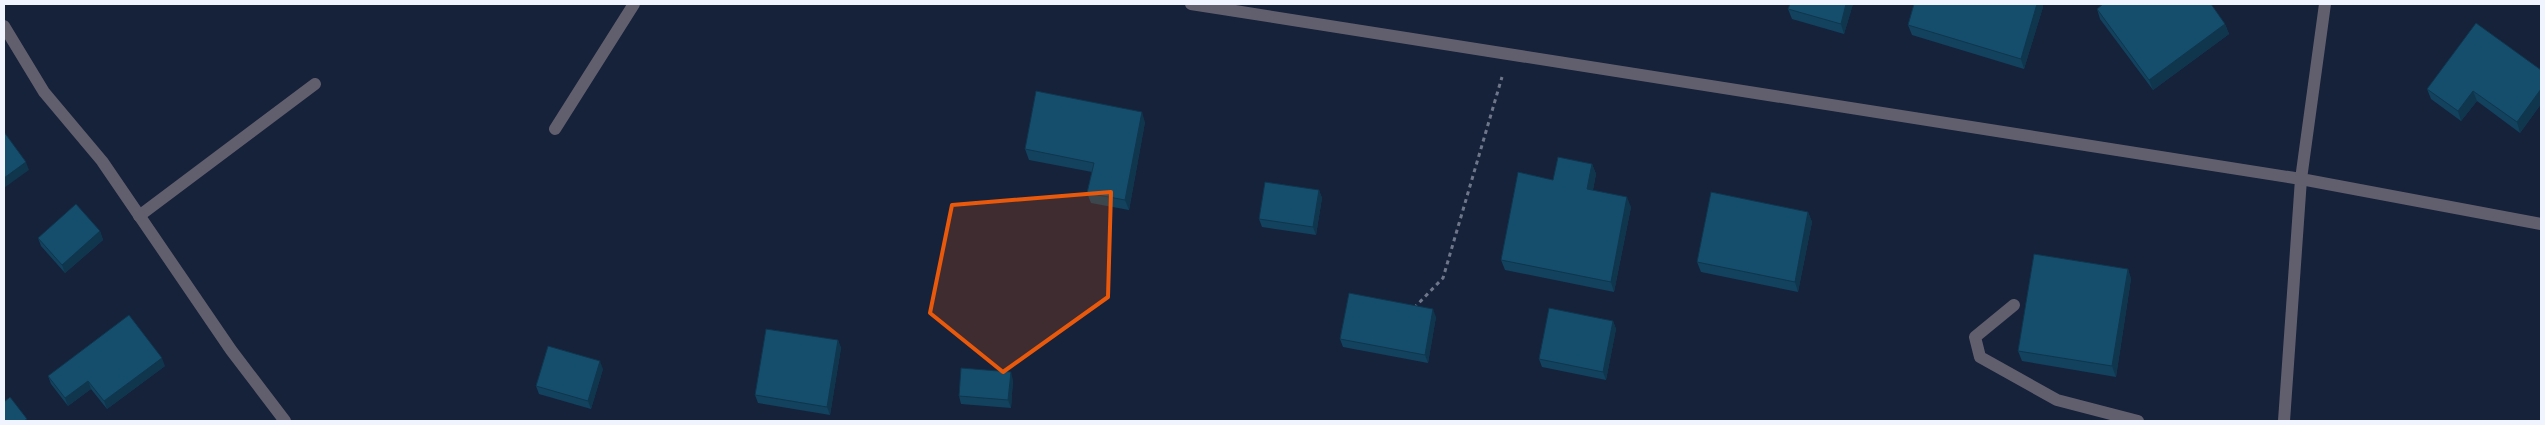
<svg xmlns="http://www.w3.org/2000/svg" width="2545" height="425" font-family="Quicksand,sans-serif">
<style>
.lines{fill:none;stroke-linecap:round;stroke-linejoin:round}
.path{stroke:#6e778a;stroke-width:3;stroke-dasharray:4 4;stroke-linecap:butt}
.lane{stroke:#615f6d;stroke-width:12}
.street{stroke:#615f6d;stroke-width:12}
.wall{fill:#12425e}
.shaded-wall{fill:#0f364c}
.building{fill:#154d6d;stroke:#0f364c}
.marked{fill:#e8590c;fill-opacity:0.2;stroke:#e8590c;stroke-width:4;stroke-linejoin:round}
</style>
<rect width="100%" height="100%" fill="#16213a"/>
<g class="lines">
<polyline class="path" points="1414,308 1443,278 1502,77"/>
<g class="lane">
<polyline points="555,129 634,4"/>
<polyline points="139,216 315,84"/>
<polyline points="2014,305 1975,337 1980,357 2057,400 2138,421"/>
</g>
<g class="street">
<polyline points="1191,4 2301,179 2284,421"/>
<polyline points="2325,4 2301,179 2541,224"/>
<polyline points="4,26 44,92 102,161 231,350 285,421"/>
</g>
</g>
<g class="wall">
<polygon points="1853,4 1844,34 1792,19 1788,9"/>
<polygon points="1914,4 2042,4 2043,7 2024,69 1912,35 1908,25"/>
<polygon points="2097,9 2225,24 2229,34 2153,90 2100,19"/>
<polygon points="2541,70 2541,104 2520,133 2477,101 2461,121 2431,99 2427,89"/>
<polygon points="1145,122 1129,210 1091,203 1087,193 1092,172 1029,160 1025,149"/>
<polygon points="1592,164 1596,174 1593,190 1631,207 1614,292 1505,270 1501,260 1553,180"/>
<polygon points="1319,190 1322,198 1316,235 1262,227 1259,219"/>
<polygon points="1808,212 1812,222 1798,292 1701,272 1697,262"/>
<polygon points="100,231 103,240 65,273 41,246 38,238"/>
<polygon points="2128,269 2131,279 2116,377 2022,361 2018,351"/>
<polygon points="1436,317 1428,363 1343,347 1340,339"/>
<polygon points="1613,321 1616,329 1606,380 1542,367 1539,359"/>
<polygon points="838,340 841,348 830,415 758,403 755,395"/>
<polygon points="165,366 107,409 91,389 68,406 51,384 48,376"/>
<polygon points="603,369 591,409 539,394 536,386"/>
<polygon points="1013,380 1011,408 961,404 959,396"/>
</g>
<g class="shaded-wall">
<polygon points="1846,4 1853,4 1844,34 1841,24"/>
<polygon points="2037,4 2042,4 2043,7 2024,69 2021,59"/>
<polygon points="2225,24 2229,34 2153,90 2149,80"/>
<polygon points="2541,89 2541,104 2520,133 2517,122"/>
<polygon points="2473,91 2477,101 2461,121 2458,111"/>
<polygon points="1142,112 1145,122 1129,210 1125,200"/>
<polygon points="26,162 29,170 4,188 4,178"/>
<polygon points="1592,164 1596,174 1591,199 1587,189"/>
<polygon points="1319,190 1322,198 1316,235 1313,227"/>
<polygon points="1627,197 1631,207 1614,292 1611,282"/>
<polygon points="1808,212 1812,222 1798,292 1795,282"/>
<polygon points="100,231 103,240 65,273 62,265"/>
<polygon points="2128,269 2131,279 2116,377 2112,366"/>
<polygon points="1433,309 1436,317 1428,363 1425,355"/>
<polygon points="1613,321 1616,329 1606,380 1603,372"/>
<polygon points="838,340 841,348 830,415 827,407"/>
<polygon points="162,358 165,366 107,409 104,401"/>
<polygon points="600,361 603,369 591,409 588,401"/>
<polygon points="1011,372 1013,380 1011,408 1008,400"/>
<polygon points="88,381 91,389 68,406 65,398"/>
</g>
<g class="building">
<polygon points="1790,4 1846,4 1841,24 1788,9"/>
<polygon points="1914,4 2037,4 2021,59 1908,25"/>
<polygon points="2103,4 2211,4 2225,24 2149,80 2097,9"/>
<polygon points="2476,23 2541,70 2541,89 2517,122 2473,91 2458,111 2427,89"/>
<polygon points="1036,91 1142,112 1125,200 1087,193 1094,163 1025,149"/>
<polygon points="4,132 26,162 4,178"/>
<polygon points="1558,157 1592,164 1587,189 1627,197 1611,282 1501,260 1518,172 1553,180"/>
<polygon points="1265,182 1319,190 1313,227 1259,219"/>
<polygon points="1711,192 1808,212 1795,282 1697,262"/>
<polygon points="76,204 100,231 62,265 38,238"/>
<polygon points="2034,254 2128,269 2112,366 2018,351"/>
<polygon points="1349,293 1433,309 1425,355 1340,339"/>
<polygon points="1549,308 1613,321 1603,372 1539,359"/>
<polygon points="129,315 162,358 104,401 88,381 65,398 48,376"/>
<polygon points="766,329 838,340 827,407 755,395"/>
<polygon points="548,346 600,361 588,401 536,386"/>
<polygon points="961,368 1011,372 1008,400 959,396"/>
<polygon points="10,397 27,419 24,421 4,421 4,402"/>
</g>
<path class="marked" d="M 1111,192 L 1108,297 L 1003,372 L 930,313 L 952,205 Z"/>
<rect width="2545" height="425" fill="none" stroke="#eff4ff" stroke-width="10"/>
</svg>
